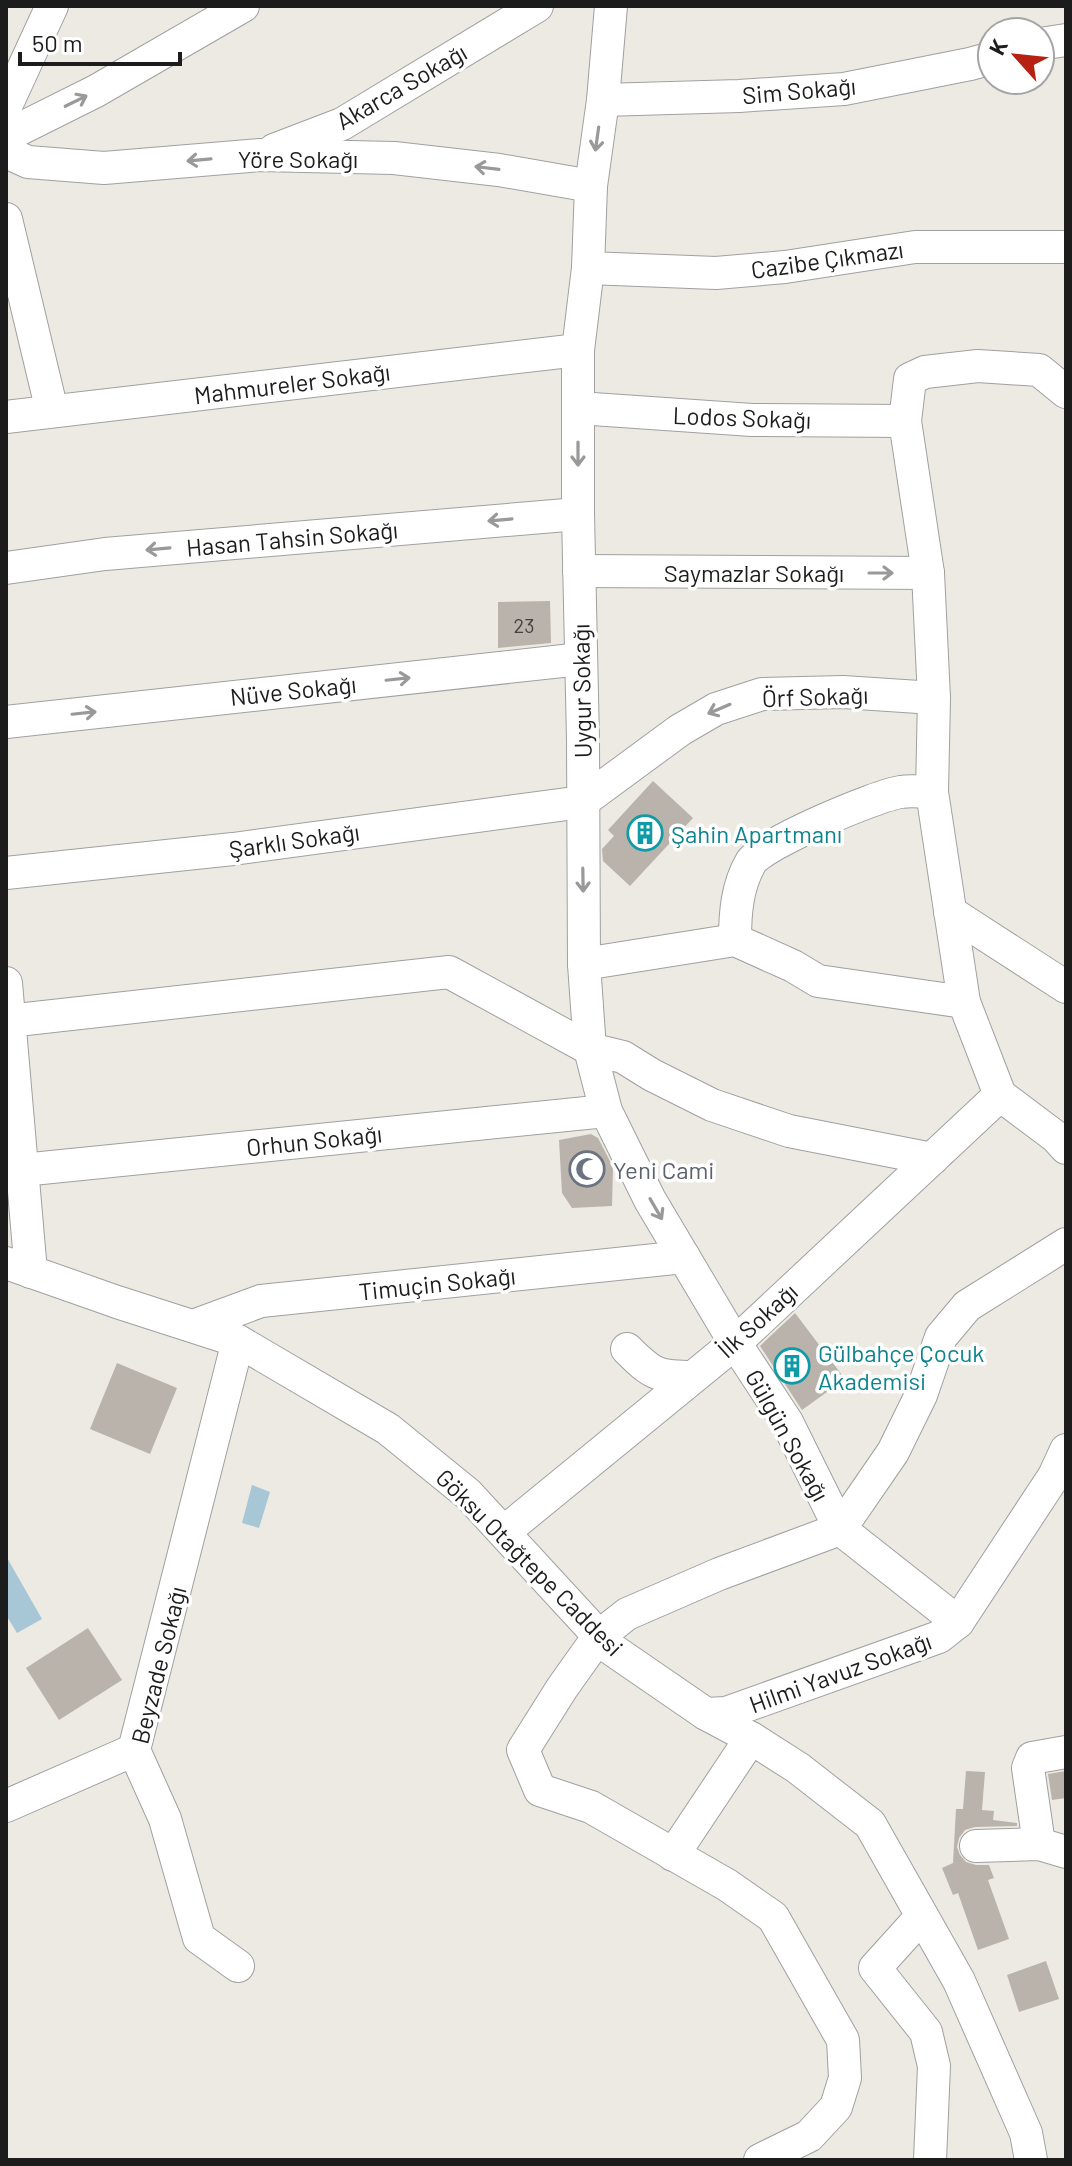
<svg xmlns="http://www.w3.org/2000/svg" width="1072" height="2166" font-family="Barlow,sans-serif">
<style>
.water{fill:#a7c7d6}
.building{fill:#b9b3ac}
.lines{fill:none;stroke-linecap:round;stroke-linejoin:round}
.minor-casing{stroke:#a0a0a0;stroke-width:34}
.minor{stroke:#fff;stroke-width:32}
.oneway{stroke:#999}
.labels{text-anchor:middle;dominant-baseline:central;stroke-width:7;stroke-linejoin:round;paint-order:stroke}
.number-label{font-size:20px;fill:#434240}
.street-label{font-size:24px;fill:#1c1c1c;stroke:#fff}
.culture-label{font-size:24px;fill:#0d838f;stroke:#fff;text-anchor:start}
.worship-label{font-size:24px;fill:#5b616d;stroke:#fff;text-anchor:start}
</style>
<rect width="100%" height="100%" fill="#eceae3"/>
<g class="water">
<polygon points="252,1485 270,1492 259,1528 242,1523"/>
<polygon points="6,1556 42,1619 17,1633 6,1615"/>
</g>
<g class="building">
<polygon points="550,601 551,643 498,648 498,602"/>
<polygon points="653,781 693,818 630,886 603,861 602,849 614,836 608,830"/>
<polygon points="591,1134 598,1138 613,1167 612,1206 572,1208 562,1193 559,1140"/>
<polygon points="795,1313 845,1379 802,1410 760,1346"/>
<polygon points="117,1363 177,1388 150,1454 90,1429"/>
<polygon points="88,1628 122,1680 59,1720 26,1668"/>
<polygon points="966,1771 985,1772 982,1810 994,1811 993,1820 1017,1823 1017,1826 975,1827 965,1830 959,1838 957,1847 960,1855 966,1862 976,1865 989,1865 994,1878 988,1880 1009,1939 978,1950 958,1893 953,1895 942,1868 953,1863 956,1809 963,1809"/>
<polygon points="1066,1771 1066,1798 1052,1800 1048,1774"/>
<polygon points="1046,1961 1059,1999 1019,2012 1007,1975"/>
</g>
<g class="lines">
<defs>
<g id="minor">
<polyline points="611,6 603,100 591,186 588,268 578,350 578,514 583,740 584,964 590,1049 606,1111 650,1200 735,1343 787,1422 840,1529 958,1622"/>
<polyline points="1040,44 1066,40"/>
<polyline points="603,100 739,96 844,89 970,64 992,58"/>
<polyline points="6,106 52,6"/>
<polyline points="6,136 96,91 243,6"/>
<polyline points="274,150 342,124 537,6"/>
<polyline points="6,152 28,162 104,168 260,155 394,158 499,170 591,186"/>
<polyline points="6,219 52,411"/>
<polyline points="588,268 716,273 785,267 915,247 1066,247"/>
<polyline points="1066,392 1039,370 978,366 925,372 910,379 905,421 928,573 934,698 932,792 964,1002 1000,1095 1056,1137 1066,1148"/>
<polyline points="578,408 752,420 905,421"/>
<polyline points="6,417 578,350"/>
<polyline points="6,568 105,554 578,514"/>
<polyline points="579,571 928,573"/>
<polyline points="6,722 581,659"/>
<polyline points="6,873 233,849 582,802 680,730 716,709 762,694 843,692 934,698"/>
<polyline points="950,912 1066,987"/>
<path d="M 735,940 C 735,913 737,886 751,862 C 762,844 877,795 901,792 C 911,790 922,792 932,792"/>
<polyline points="584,964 735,940 793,966 818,981 964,1002"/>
<polyline points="6,983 31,1272"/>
<polyline points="8,1021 449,972 590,1049 623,1057 652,1075 712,1105 789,1131 932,1159"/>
<polyline points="22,1170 606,1111"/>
<polyline points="6,1263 117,1302 238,1341 388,1429 468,1494 610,1648 706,1714 751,1738 798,1768 870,1824 959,1981 1026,2133 1031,2160"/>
<polyline points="193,1326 261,1301 684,1257"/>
<polyline points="238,1341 134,1750 165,1819 199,1938 238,1966"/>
<path d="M 627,1349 C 652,1374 657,1377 693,1377"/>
<polyline points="504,1532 735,1343 1000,1095"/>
<polyline points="706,1714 726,1713 939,1637 958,1622 1054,1476 1066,1450"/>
<polyline points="6,1806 134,1750"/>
<polyline points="1039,1844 1028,1768 1032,1758 1066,1752"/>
<polyline points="976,1846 1039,1844 1066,1852"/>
<polyline points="673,1855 751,1738"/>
<polyline points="922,1916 875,1968 926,2032 934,2066 930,2160"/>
<polyline points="760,2160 809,2136 836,2107 845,2078 843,2040 773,1917 727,1885 591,1807 540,1790 523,1750 562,1688 599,1636 627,1614 719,1574 840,1529 893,1452 921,1395 941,1337 967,1306 1066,1244"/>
</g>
</defs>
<use href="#minor" class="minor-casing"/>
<use href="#minor" class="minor"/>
</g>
<defs><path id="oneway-shaft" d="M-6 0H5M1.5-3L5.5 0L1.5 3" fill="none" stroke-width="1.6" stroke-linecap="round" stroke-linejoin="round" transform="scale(2)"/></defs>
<g class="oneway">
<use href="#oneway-shaft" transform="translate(76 101) rotate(-26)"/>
<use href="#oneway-shaft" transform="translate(597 139) rotate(98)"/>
<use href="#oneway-shaft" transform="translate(199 160) rotate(175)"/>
<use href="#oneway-shaft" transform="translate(487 168) rotate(-173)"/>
<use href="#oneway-shaft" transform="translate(578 454) rotate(90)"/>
<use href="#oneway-shaft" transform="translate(500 520) rotate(175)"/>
<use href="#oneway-shaft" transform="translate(158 549) rotate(175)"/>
<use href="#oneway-shaft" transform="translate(881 573)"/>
<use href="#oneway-shaft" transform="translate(398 679) rotate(-6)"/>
<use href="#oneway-shaft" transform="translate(719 709) rotate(157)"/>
<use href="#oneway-shaft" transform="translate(84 713) rotate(-6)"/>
<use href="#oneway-shaft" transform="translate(583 880) rotate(89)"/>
<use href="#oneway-shaft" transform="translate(656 1209) rotate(60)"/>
</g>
<defs>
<symbol id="building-ring" viewBox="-11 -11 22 22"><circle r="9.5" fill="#fff" stroke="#0f9aa8" stroke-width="1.5"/><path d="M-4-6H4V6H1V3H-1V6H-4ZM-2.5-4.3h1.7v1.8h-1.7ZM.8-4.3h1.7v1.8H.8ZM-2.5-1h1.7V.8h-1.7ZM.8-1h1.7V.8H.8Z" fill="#0f9aa8"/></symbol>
<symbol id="mosque-ring" viewBox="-11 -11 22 22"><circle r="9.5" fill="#fff" stroke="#6b7280" stroke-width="1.5"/><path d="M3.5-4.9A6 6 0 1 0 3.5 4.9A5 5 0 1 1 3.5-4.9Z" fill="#6b7280"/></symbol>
</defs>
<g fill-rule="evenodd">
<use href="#building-ring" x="625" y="813" width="40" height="40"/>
<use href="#mosque-ring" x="567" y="1149" width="40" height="40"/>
<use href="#building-ring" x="772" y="1346" width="40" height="40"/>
</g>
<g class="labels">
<g class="number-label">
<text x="524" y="625">23</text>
</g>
<g class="street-label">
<text transform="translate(401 86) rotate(-30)">Akarca Sokağı</text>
<text transform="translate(799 90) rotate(-5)">Sim Sokağı</text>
<text x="298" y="158">Yöre Sokağı</text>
<text transform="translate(827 259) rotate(-8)">Cazibe Çıkmazı</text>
<text transform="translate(292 383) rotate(-7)">Mahmureler Sokağı</text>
<text transform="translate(742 417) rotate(2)">Lodos Sokağı</text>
<text transform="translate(292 538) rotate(-5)">Hasan Tahsin Sokağı</text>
<text x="754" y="572">Saymazlar Sokağı</text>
<text transform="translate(293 690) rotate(-6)">Nüve Sokağı</text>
<text transform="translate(581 691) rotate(-91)">Uygur Sokağı</text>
<text transform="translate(815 696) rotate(-2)">Örf Sokağı</text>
<text transform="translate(294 840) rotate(-8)">Şarklı Sokağı</text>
<text transform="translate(314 1140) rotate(-6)">Orhun Sokağı</text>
<text transform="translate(437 1283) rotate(-6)">Timuçin Sokağı</text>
<text transform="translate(757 1320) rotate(-42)">İlk Sokağı</text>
<text transform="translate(788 1435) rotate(61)">Gülgün Sokağı</text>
<text transform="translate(530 1562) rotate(45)">Göksu Otağtepe Caddesi</text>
<text transform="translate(158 1665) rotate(-76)">Beyzade Sokağı</text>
<text transform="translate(840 1672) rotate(-20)">Hilmi Yavuz Sokağı</text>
</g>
<g class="culture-label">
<text x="671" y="833">Şahin Apartmanı</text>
<text x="818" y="1352">Gülbahçe Çocuk<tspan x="818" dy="28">Akademisi</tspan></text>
</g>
<g class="worship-label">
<text x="613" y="1169">Yeni Cami</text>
</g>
</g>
<rect width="1072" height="2166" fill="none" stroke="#1c1c1c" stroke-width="16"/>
<g transform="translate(1016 56) rotate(297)"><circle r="38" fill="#ffffff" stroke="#a4a4a4" stroke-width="2"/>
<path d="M0-6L14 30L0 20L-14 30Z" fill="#b62112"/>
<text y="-12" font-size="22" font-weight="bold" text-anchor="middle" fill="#1c1c1c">K</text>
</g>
<path d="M20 52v12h160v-12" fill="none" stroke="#1c1c1c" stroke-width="4"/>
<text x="32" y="52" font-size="24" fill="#1c1c1c" stroke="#ffffff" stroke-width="6" paint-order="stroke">50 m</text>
</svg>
